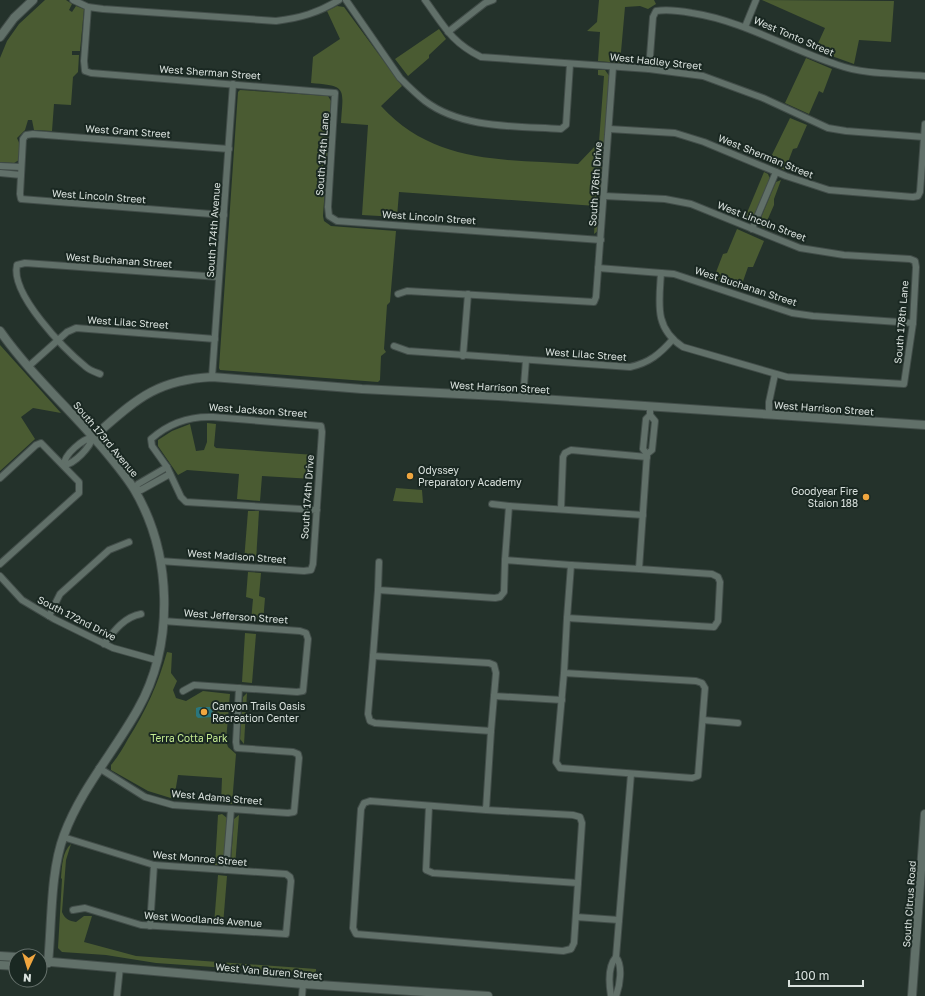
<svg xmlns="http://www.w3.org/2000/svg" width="925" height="996" font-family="'Golos Text',sans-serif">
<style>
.green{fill:#4a5b32}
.water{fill:#2a767d}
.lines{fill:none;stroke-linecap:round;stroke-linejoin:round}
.street-casing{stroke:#424d49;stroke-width:8}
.secondary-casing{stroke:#424d49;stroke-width:10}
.street{stroke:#617069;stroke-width:6}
.secondary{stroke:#617069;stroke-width:8}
.poi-dot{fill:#f0a63f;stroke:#1a2822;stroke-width:1.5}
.labels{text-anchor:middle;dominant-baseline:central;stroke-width:4;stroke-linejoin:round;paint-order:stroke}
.street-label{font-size:10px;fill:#dae2de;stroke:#1a2822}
.poi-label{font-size:10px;fill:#dae2de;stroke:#1a2822;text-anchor:start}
.park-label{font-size:10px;fill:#c4ea91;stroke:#1a2822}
</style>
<rect width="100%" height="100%" fill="#24322b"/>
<g class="green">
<polygon points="45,0 66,0 72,4 69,10 72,12 76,6 84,9 80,51 72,51 72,55 79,55 78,72 73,77 71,105 54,104 52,131 34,130 32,120 28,120 25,130 17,138 20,145 19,160 14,163 0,162 0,58 7,41 19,24"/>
<polygon points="599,0 654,0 656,4 648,9 640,6 625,7 620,63 598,61 600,32 587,31 597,22"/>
<polygon points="762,0 894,1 891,42 859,40 854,64 815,50 825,28"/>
<path d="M 337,6 L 344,7 L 402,86 L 381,106 C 435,165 505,159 578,164 L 599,142 L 604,76 L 598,75 L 598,70 L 605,70 L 610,77 L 599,230 L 594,234 L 596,206 L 399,192 L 397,217 L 362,215 L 368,125 L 341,123 C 343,88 348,86 311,83 L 313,57 L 340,39 L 327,11 Z"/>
<polygon points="439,29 446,39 429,55 429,58 408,76 395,59"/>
<polygon points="806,58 832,69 823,93 819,91 809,114 785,103"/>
<polygon points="240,90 328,96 331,101 323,216 324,221 331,226 396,231 390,302 387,305 384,349 386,352 381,356 380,380 378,382 220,370 219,368 238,92"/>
<polygon points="790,118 807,125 797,148 793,149 785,170 768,163"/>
<polygon points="764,172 768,174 770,179 754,217 747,221 744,220"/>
<polygon points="781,180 774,199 774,205 764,228 762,228 760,220 776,182"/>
<polygon points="737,229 764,241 753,267 748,267 740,290 713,280 723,254 727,253"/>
<polygon points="0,345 61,413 33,408 21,417 35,439 0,471"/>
<polygon points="207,423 216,424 214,446 216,448 315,455 313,479 262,476 260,501 237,499 239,474 187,470 178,475 158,446 158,440 172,431 190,424 196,451 204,450 207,442"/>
<polygon points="396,488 422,490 423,503 393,501"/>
<polygon points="248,511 259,511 256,561 244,561"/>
<polygon points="248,572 261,573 259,596 265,598 263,622 251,621 253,599 246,597"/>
<polygon points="245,633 256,634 252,683 242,682"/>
<path d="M 167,652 L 172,653 L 171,673 L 177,681 L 173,690 L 176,698 L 186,701 L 203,691 L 230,694 L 226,741 L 228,747 L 236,754 L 232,804 L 221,803 L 222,778 L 178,775 L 174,799 L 148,791 L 111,770 L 111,765 C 118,757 123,748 128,739 C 146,711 158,684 167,652 Z"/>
<polygon points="247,693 244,744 240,739 243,697"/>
<polygon points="222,814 227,818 224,858 219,865 215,865 218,815"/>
<polygon points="239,815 235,866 231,861 234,819"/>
<path d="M 71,844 L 66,860 L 62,912 C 65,919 69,921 76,922 L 84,916 L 92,916 L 84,942 L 136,956 L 316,969 L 316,974 L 156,963 L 106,955 L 62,952 L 58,948 L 62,879 L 61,878 C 62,867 62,852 71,844 Z"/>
<polygon points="218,875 227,876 223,925 214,924"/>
</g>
<polygon class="water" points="199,707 210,707 210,709 213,709 212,717 198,718 196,716 196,708"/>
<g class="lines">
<defs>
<g id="street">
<path d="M 73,0 L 88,7 L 103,9 L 276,21 C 300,18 318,13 339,0"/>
<path d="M 346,0 L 400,78 C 408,86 416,94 425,101 C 462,129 517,126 561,129 L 566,125 L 570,64"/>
<path d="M 425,0 C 444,26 451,42 481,57 L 649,69 L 703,76 L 763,98 L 828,128 L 846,131 L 924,137"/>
<polyline points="88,7 84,61 85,71 91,73 335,93 328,207 329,216 337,221 601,240"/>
<polyline points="745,27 756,0"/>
<polyline points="448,32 485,3 493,0"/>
<path d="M 649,69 L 653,17 L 656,11 C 667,9 681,11 692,13 C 744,21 788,49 838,65 C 866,75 896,73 925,76"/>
<polyline points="609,129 675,133 704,142 786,176 829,190 913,197 918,196 920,192 925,124"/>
<polyline points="0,166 21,167"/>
<polyline points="0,173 21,175"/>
<path d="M 604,196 L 665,199 L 691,204 L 800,248 L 844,255 L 910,259 L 915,261 L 916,267 L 913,323 L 904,384 L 787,377 L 683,347 C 654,328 659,304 661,273"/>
<polyline points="224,215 21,199 20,194 23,139 26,135 33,134 229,149"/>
<polyline points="752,229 776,172"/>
<polyline points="598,268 674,274 792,313 813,316 913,323"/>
<polyline points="398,294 407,291 594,302 596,297 613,67"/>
<path d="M 394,346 L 408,351 L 630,367 C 649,363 660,354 673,339"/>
<polyline points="463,356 468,294"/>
<polyline points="29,366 67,332 76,328 215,339"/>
<path d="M 100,374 C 95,372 89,370 86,367 C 65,350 10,294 17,265 L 25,263 L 219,277"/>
<polyline points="212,377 233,84"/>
<polyline points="523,398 526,360"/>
<polyline points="769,414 769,402 775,374"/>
<path d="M 93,437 C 90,447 75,464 64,465 C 64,454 83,439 93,437 Z"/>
<polyline points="647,454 652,450 655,421 650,415"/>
<polyline points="167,467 138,484 134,489 141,490 170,474"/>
<polyline points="0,478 36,445 41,443 79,482 79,493 0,564"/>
<polyline points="492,504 509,506"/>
<polyline points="561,509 563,457 565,453 571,450 647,457"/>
<polyline points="505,560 509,506 643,515"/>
<path d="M 160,561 L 304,571 L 311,570 L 313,564 L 322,432 L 321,426 L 213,417 C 189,416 169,423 151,439 L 152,446 L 167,467 L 181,497 L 186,502 L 317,510"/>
<polyline points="379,562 378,590 495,598 500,597 504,592 505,560 571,565"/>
<polyline points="639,569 571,565 567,618 714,627 718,621 720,582 718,577 712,574 639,569 647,454 643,449 646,419 650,415 650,406"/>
<polyline points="0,576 22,600 54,619 113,648 156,660"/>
<polyline points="378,590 373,656 489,663 494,665 496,673 494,696 562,700"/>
<polyline points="49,616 60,594 109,550 129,542"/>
<polyline points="163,621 300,631 306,633 308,639 303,691 297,692 194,685 183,691"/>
<path d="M 104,644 C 114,631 124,617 141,614"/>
<polyline points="373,656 368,714 370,721 375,723 491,731 494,696"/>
<polyline points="564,673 556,762 560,768 692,778 698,776 705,688 702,683 696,681 564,673 567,618"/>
<polyline points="703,720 738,723"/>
<polyline points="99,768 145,797 173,805 288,813 294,812 299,758 298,754 293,752 237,748 236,742 239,688"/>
<polyline points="429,806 426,870 433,873 578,883"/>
<polyline points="486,810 370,801 364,803 361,809 353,928 356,934 563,951 571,949 574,943 582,823 580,817 573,815 486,810 491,731"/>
<polyline points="63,837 154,865 286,874 290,877 291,881 286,934 141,925 85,908 73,910"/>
<polyline points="226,870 231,809"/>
<polyline points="576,917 619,920"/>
<polyline points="150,926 154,865"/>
<path d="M 616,957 C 623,966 620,985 616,996"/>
<polyline points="117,996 120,967"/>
<polyline points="302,996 303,984"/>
<path d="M 611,996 C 609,984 608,966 616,957 L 631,774"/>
</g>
<g id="secondary">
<polyline points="0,37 14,18 33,0"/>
<path d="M 0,331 C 31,375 72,411 106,452 C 116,464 126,476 134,489 C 172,553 175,643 138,709 C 114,752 81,789 64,835 C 50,872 52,924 48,963"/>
<path d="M 93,437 C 135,401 154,380 212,377 L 362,389 L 498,396 L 925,425"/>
<polyline points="0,956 16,957"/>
<polyline points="40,961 303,984 488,996"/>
<polyline points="0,965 16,966"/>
<polyline points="912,996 925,814"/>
</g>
</defs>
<use href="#street" class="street-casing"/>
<use href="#secondary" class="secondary-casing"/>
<use href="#street" class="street"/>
<use href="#secondary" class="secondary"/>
</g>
<g class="poi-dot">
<circle cx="410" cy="476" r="4"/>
<circle cx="866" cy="497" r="4"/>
<circle cx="204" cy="712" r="4"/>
</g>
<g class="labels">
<g class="street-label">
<text transform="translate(794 36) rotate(23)">West Tonto Street</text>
<text transform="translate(656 61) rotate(6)">West Hadley Street</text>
<text transform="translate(210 72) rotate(4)">West Sherman Street</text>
<text transform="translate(128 131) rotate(4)">West Grant Street</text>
<text transform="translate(322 154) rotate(-86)">South 174th Lane</text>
<text transform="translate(766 156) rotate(22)">West Sherman Street</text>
<text transform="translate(595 184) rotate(-86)">South 176th Drive</text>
<text transform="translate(99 196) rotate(4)">West Lincoln Street</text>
<text transform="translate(429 217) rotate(4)">West Lincoln Street</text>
<text transform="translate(762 221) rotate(21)">West Lincoln Street</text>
<text transform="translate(213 230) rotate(-86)">South 174th Avenue</text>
<text transform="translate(119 260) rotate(4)">West Buchanan Street</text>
<text transform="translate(746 286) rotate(18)">West Buchanan Street</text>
<text transform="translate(128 322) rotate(4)">West Lilac Street</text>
<text transform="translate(901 322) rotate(-85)">South 178th Lane</text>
<text transform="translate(586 354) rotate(4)">West Lilac Street</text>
<text transform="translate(500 387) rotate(3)">West Harrison Street</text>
<text transform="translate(824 408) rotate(4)">West Harrison Street</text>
<text transform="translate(258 410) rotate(4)">West Jackson Street</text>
<text transform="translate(106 439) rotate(50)">South 173rd Avenue</text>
<text transform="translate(307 497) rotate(-86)">South 174th Drive</text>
<text transform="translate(237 556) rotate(4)">West Madison Street</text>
<text transform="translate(236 616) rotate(4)">West Jefferson Street</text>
<text transform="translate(77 618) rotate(27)">South 172nd Drive</text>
<text transform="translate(217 797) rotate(5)">West Adams Street</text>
<text transform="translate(200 858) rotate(5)">West Monroe Street</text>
<text transform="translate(909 904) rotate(-86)">South Citrus Road</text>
<text transform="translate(203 919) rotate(4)">West Woodlands Avenue</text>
<text transform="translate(269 971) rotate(5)">West Van Buren Street</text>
</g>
<g class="poi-label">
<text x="418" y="470">Odyssey<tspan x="418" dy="12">Preparatory Academy</tspan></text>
<text x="858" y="491" text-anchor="end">Goodyear Fire<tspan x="858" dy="12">Staion 188</tspan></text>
<text x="212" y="706">Canyon Trails Oasis<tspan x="212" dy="12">Recreation Center</tspan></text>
</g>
<g class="park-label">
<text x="189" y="738">Terra Cotta Park</text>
</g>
</g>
<g transform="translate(28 968) rotate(184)"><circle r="19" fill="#1a2822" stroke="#67726d"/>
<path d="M0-3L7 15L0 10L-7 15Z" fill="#f0a63f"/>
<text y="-6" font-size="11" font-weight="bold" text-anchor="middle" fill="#dae2de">N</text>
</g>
<path d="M789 980v6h74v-6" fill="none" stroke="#dae2de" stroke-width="2"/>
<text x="795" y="980" font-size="12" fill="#dae2de" stroke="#1a2822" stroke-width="3" paint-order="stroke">100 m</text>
</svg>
